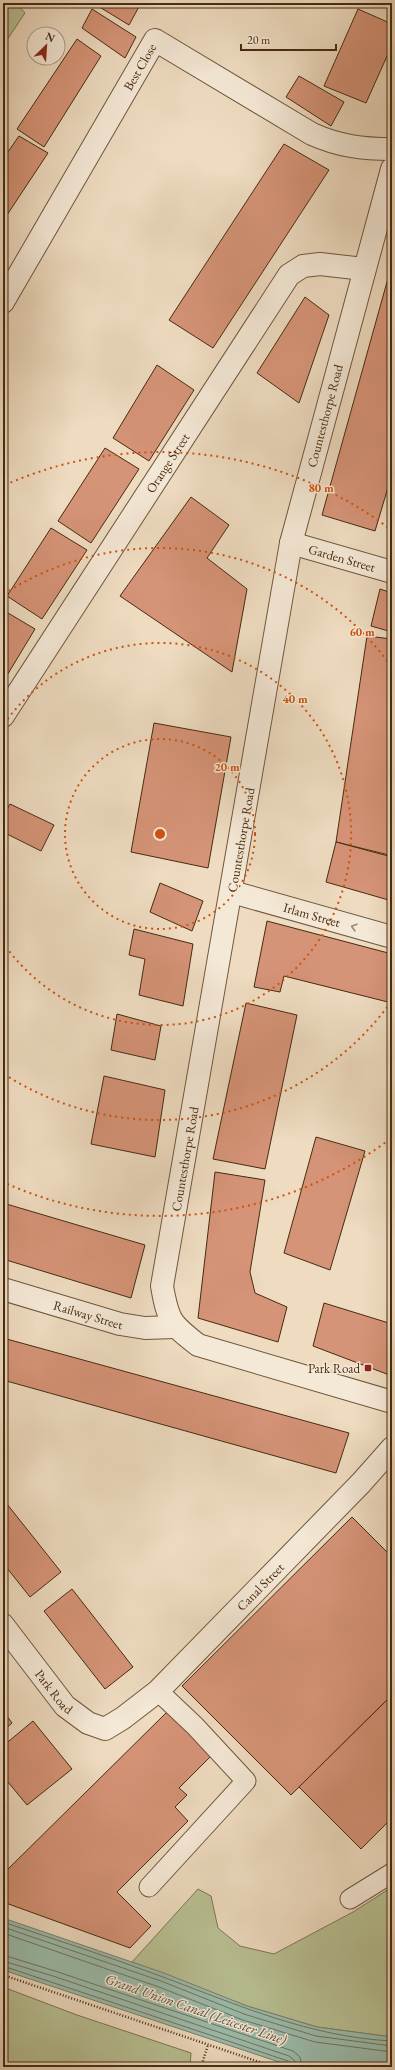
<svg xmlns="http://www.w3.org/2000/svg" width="395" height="2070" font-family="'EB Garamond',serif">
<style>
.green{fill:#b8c093;stroke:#7f7652}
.water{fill:#9bbcac;stroke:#79826e}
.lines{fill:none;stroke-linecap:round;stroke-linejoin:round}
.shore{stroke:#70745e;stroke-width:1}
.building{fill:#d59377;stroke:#462b10}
.service-casing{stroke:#70573c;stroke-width:21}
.minor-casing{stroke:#70573c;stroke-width:24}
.tertiary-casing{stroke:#70573c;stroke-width:24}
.path{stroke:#462b10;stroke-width:2.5;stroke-dasharray:1 2;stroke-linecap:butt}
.service{stroke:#f4e8d6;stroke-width:19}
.minor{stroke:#f4e8d6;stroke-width:22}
.tertiary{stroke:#f4e8d6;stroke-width:22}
.oneway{stroke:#9d8a73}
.ring{fill:none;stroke:#d0520d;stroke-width:2;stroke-dasharray:2 4}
.poi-dot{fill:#8f2418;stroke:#f4e8d6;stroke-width:1.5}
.labels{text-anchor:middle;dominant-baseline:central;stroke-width:3;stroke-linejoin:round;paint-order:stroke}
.street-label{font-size:13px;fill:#462b10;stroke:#f4e8d6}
.poi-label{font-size:13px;fill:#462b10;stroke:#f4e8d6;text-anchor:end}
.water-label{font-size:14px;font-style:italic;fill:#5b4f37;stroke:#f4e8d6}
.centre{fill:#d0520d;stroke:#f4e8d6;stroke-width:2}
.ring-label{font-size:12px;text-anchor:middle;font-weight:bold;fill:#d0520d;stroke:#f4e8d6;stroke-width:3;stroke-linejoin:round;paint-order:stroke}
</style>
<rect width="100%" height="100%" fill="#eedbc0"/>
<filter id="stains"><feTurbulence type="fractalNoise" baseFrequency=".005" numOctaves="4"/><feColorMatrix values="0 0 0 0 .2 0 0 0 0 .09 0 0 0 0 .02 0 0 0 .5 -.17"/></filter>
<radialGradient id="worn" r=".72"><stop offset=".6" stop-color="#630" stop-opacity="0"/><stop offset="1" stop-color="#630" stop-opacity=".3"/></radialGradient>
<g class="green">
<polygon points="3,3 16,3 25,13 3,46"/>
<polygon points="392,1887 392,2037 317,2027 247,2006 132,1962 198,1889 211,1896 218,1928 240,1946 274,1954 353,1912"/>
<polygon points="3,1987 77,2015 191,2053 190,2067 3,2067"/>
</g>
<polygon class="water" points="3,1918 164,1973 247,2006 317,2027 392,2037 392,2067 294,2067 3,1970"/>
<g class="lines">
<g class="shore">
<path d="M 3,1922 C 56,1940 110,1957 163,1977 C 238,2005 310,2037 392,2041"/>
<polyline points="3,1927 161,1981 244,2014 316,2036 392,2046"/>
<polyline points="3,1933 159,1987 243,2020 315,2042 392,2052"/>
<polyline points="3,1955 55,1971 293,2051 300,2057 302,2067"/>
<polyline points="3,1961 53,1976 289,2056 295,2061 296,2067"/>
<polyline points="3,1966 288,2061 291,2067"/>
</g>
</g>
<g class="building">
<polygon points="93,3 141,3 129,25"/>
<polygon points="92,9 136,37 125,58 82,28"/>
<polygon points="358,9 392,24 392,45 366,103 324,86"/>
<polygon points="77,39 101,56 44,147 17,129"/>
<polygon points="299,76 344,102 331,126 286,97"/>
<polygon points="19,136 48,153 3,221 3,159"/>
<polygon points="284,144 329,170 213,348 169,320"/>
<polygon points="392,264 392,474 375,531 322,515"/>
<polygon points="305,297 329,315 299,403 257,373"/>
<polygon points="157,365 194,390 149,461 113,438"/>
<polygon points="105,448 139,469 91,543 58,521"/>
<polygon points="191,497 229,525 207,558 247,589 232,672 120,596"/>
<polygon points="51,528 87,550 42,619 7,596"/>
<polygon points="380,589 392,593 392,632 371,626"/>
<polygon points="3,610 35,629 3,682"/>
<polygon points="367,636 392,639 392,836 389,855 336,842"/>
<polygon points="154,723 231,737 208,868 131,852"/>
<polygon points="10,804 54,825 41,851 3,832 3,816"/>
<polygon points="336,842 392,857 392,901 326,882"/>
<polygon points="160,883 203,901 192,931 150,912"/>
<polygon points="267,921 392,954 392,1003 284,976 280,992 254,987"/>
<polygon points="134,929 193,944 183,1006 139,995 145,959 129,955"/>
<polygon points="246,1003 297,1015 265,1169 213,1159"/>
<polygon points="117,1014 161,1026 155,1060 111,1050"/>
<polygon points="104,1076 165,1090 155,1157 91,1144"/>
<polygon points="316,1137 365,1151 330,1270 284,1253"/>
<polygon points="215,1172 265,1180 250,1272 255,1293 287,1307 278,1342 198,1318"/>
<polygon points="3,1203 145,1245 131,1298 3,1259"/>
<polygon points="324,1303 392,1324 392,1376 313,1346"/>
<polygon points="3,1338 349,1433 336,1473 3,1380"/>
<polygon points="3,1499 61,1572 30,1597 3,1563"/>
<polygon points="352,1517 392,1557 392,1695 291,1795 182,1686"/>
<polygon points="72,1589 133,1667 105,1689 44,1611"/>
<polygon points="392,1695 392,1818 361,1849 299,1787"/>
<polygon points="3,1711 12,1723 3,1731"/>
<polygon points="168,1711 212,1755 179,1788 187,1795 175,1807 188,1821 117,1892 151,1926 130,1948 3,1902 3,1874"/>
<polygon points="33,1721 72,1769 27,1805 3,1776 3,1746"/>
</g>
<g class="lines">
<defs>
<g id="service">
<polyline points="149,1887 246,1781 195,1726 158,1691"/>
<polyline points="350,1899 392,1873"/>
</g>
<g id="minor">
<path id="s1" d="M 3,302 L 155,40 L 312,134 C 339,146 362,149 392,149"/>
<path id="s2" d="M 291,543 L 392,572"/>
<path id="s3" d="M 3,716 L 289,275 L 303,266 L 320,264 L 364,269"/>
<path id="s4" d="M 232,892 L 392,937"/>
<path id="s5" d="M 3,1289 L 120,1324 L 145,1328 L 175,1327"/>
<path id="s6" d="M 3,1625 L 65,1706 L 88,1723 L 105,1729 L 123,1718 L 158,1691 L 361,1483 L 392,1448"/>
</g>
<path id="tertiary" d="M 392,169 L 291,543 L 162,1286 C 168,1321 171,1324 198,1345 L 392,1402"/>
</defs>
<use href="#service" class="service-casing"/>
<use href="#minor" class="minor-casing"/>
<use href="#tertiary" class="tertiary-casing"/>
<g class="path">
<polyline points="3,1975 274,2067"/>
<polyline points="201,2067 208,2045"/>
</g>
<use href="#service" class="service"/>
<use href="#minor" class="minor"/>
<use href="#tertiary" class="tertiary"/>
</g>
<defs><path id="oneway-chevron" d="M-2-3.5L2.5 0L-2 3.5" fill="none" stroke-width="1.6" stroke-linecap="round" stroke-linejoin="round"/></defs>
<use class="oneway" href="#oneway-chevron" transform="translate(354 927) rotate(-164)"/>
<g class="ring">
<circle cx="160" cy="834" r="95"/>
<path d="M4 724A191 191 0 1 1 4 944"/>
<path d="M391 1002A286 286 0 0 1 4 1074M4 594A286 286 0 0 1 391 666"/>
<path d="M390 1139A382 382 0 0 1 5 1183M5 485A382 382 0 0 1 390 529"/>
</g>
<rect class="poi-dot" x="364" y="1364" width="8" height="8" rx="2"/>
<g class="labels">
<g class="street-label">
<text stroke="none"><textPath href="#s1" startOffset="272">Best Close</textPath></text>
<text transform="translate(325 416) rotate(-75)">Countesthorpe Road</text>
<text stroke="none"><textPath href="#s3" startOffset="302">Orange Street</textPath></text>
<text stroke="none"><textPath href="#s2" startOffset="53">Garden Street</textPath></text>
<text transform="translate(241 840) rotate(-80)">Countesthorpe Road</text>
<text stroke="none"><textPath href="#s4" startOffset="83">Irlam Street</textPath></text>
<text transform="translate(185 1159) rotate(-80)">Countesthorpe Road</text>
<text stroke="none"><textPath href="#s5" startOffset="89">Railway Street</textPath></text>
<text stroke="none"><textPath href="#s6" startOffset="360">Canal Street</textPath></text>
<text stroke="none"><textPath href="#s6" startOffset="84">Park Road</textPath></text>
</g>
<g class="poi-label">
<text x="360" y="1368">Park Road</text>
</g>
<g class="water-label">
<text transform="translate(196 2009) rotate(19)">Grand Union Canal (Leicester Line)</text>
</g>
</g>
<circle cx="160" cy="834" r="6" class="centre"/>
<g class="ring-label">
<text x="321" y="492">80 m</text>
<text x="362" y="636">60 m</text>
<text x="295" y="703">40 m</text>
<text x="227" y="771">20 m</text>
</g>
<rect width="395" height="2070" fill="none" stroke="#eedbc0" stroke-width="16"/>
<rect x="4" y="4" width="387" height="2062" fill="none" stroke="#462b10" stroke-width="2"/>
<rect x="8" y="8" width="379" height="2054" fill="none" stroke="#462b10"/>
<g transform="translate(46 46) rotate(25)"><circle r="19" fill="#f4e8d6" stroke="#ae9c87"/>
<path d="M0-3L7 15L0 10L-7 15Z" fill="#8f2418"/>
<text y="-6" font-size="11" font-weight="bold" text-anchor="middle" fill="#462b10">N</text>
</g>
<path d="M241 44v6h95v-6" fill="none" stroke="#462b10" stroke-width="2"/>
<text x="247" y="44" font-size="12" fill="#462b10" stroke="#f4e8d6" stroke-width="3" paint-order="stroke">20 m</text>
<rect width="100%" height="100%" filter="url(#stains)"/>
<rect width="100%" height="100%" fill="url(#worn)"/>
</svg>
